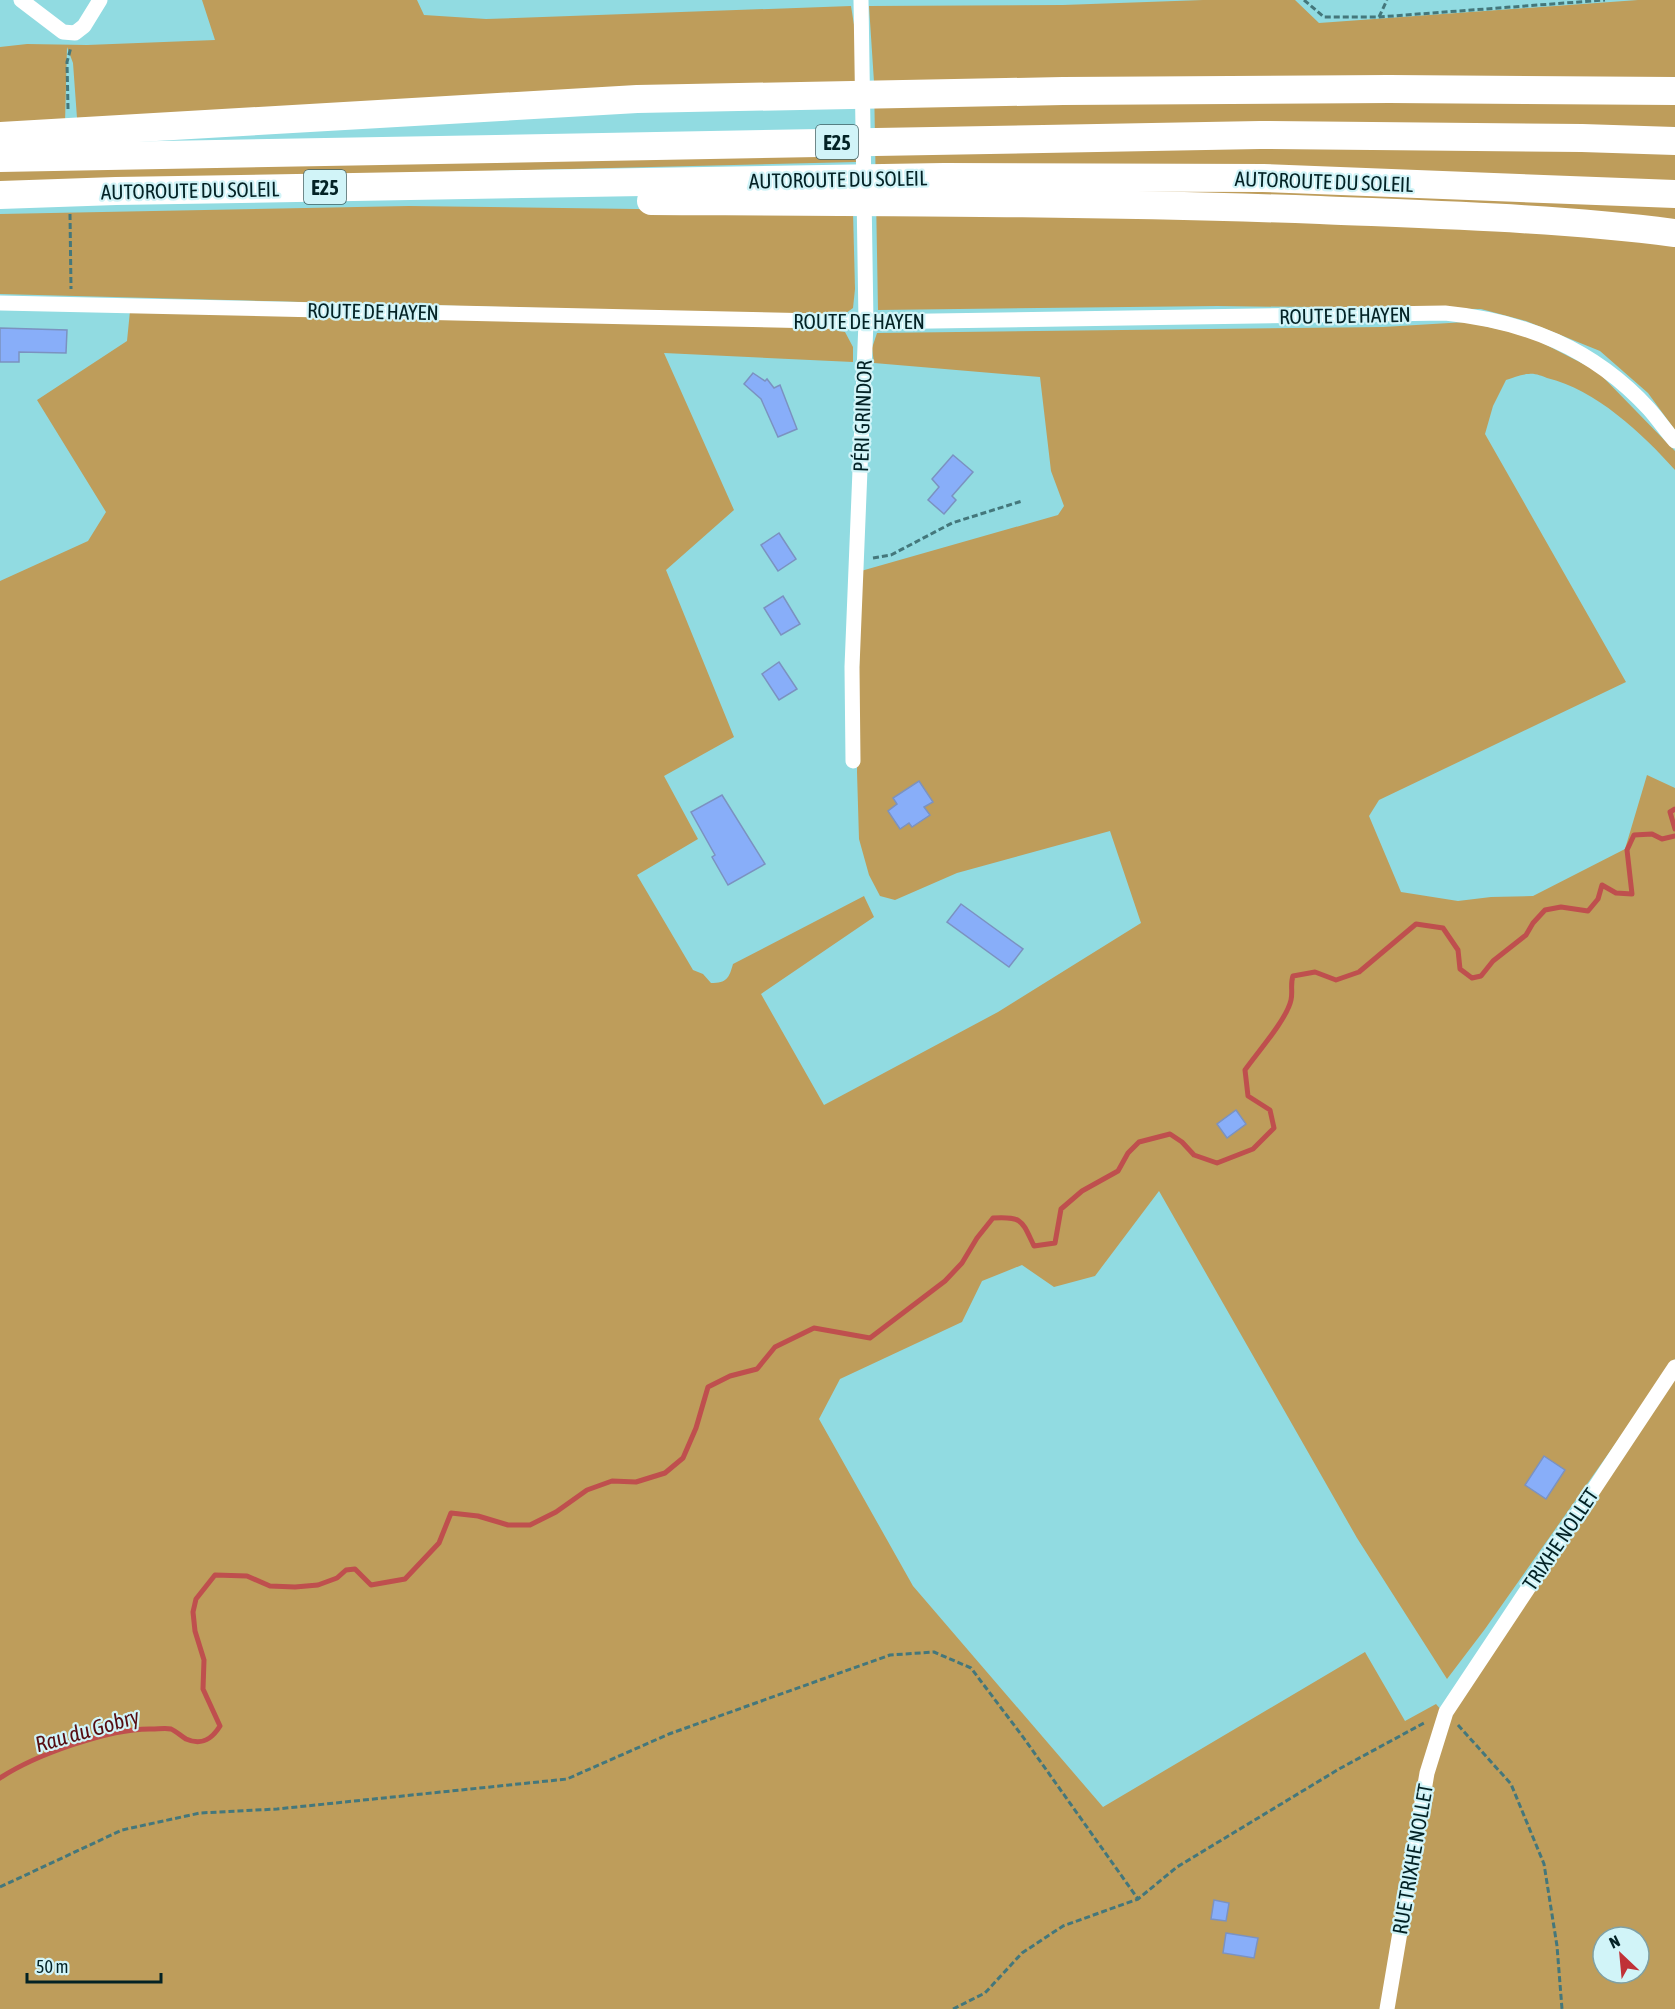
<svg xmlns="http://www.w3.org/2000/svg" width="1675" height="2009" font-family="'Asap Condensed',sans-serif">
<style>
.green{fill:#be9d5b;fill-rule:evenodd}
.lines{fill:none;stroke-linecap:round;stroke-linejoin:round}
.stream{stroke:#bf4f4e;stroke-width:5}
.building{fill:#88aef9;stroke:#7b92c0;stroke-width:1.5}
.path{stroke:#44777b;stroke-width:3;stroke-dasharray:6 3;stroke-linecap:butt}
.minor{stroke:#fff;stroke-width:15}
.motorway{stroke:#fff;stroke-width:28}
.labels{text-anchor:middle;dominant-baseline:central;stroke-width:4.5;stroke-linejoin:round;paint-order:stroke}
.shield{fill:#d1f4f8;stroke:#416164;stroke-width:1.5}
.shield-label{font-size:20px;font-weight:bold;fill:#032225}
.street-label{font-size:21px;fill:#032225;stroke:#d1f4f8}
.water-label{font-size:22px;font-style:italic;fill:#560c11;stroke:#d1f4f8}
</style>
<rect width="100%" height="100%" fill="#91dbe1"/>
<g class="green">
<polygon points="202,0 417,0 424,15 486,19 851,6 855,31 856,83 77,118 73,63 67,47 65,123 0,126 0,47 27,44 87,45 215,40"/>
<polygon points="1203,0 1295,0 1319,23 1638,0 1675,0 1675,430 1648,393 1600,351 1526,321 1481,309 1217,306 878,310 874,82 869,6 1063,5"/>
<polygon points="855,150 856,162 0,183 0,164"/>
<polygon points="409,206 853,212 855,289 853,308 842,316 0,294 0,214"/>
<path d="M 130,311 L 825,328 L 845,332 L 853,347 L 853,362 L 664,353 L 734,510 L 666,570 L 734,737 L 664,776 L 698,839 L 637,875 L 693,970 L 703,974 L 711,983 C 727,983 729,978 733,964 L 864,896 L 874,917 L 761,994 L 824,1105 L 998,1012 L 1141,923 L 1110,831 L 957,873 L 895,900 L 880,896 L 869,875 L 859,839 L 857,772 L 861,571 L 1058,515 L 1064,506 L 1051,471 L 1040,377 L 874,363 L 872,348 L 877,333 L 1383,327 L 1466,322 L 1529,336 L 1597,371 L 1675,451 L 1675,470 C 1643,434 1595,389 1547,378 C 1542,376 1534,373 1529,374 C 1521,374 1513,378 1506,380 L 1493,406 L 1485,434 L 1626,682 L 1379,800 L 1369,816 L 1401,892 L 1458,901 L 1491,897 L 1533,896 L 1625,849 L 1647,775 L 1675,788 L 1675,1359 L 1485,1629 L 1447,1679 L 1357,1538 L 1159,1191 L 1095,1276 L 1054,1287 L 1022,1265 L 982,1281 L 962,1322 L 840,1379 L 819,1419 L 913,1586 L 1103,1807 L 1365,1652 L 1405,1721 L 1436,1704 L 1448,1718 L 1675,1374 L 1675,2009 L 0,2009 L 0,581 L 88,541 L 106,512 L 37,400 L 127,341 ZM 1603,1937 L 1639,1937 L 1639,1973 L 1603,1973 Z"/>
</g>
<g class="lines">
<g class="stream">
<polyline points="1675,809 1670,812 1675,829"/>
<path d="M 0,1778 C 35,1755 110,1728 152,1729 C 158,1729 166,1728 171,1729 C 176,1731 181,1736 186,1739 C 202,1746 212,1739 220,1726 L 203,1689 L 204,1660 L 195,1631 L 193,1612 L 196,1599 L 215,1575 L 247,1576 L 270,1586 L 295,1587 L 318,1585 L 337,1578 L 346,1570 L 355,1569 L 371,1585 L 405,1579 L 439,1543 L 451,1513 L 478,1516 L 508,1525 L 530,1525 L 556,1512 L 587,1490 L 612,1481 L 636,1482 L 665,1473 L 683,1458 L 696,1428 L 708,1387 L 730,1376 L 757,1369 L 775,1347 L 814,1328 L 870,1338 L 945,1281 L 962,1263 L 977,1238 L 993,1218 C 1023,1216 1022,1221 1034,1246 L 1055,1243 L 1061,1209 L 1082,1191 L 1118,1171 L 1128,1153 L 1139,1142 L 1170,1134 L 1182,1142 L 1194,1155 L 1217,1163 L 1253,1149 L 1274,1128 L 1270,1110 L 1248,1096 L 1245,1070 C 1257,1053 1287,1019 1291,1000 C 1293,992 1290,984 1293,976 L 1315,972 L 1336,980 L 1359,972 L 1416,924 L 1443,928 L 1458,950 L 1460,969 L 1472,978 L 1481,976 L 1493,961 L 1526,935 L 1533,923 L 1545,910 L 1561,907 L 1588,911 L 1598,899 L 1602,885 L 1616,893 L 1632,894 L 1627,850 L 1634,835 L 1652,834 L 1662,839 L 1675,836"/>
</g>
</g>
<g class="building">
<polygon points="0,328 67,330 66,353 19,352 19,362 0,362"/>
<polygon points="753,373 765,381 767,379 774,388 780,385 797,429 778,437 761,399 744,384"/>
<polygon points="953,455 973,472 952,496 956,500 944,514 928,500 939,487 932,479"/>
<polygon points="779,533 796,559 778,571 761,545"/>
<polygon points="783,596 800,624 781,635 764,608"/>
<polygon points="779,662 797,689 779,700 762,674"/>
<polygon points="919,781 933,802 924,807 930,815 912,827 909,823 900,829 888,811 897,804 893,798"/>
<polygon points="722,795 765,864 728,885 712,857 715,855 691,812"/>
<polygon points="961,904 1023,949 1009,967 947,922"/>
<polygon points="1236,1110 1246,1124 1227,1138 1217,1124"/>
<polygon points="1544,1456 1565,1470 1546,1499 1525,1485"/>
<polygon points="1214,1900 1229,1903 1226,1921 1211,1919"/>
<polygon points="1226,1933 1258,1938 1254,1958 1223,1953"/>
</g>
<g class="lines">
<g class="path">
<polyline points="1304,0 1324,17 1379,17 1605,0"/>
<polyline points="1379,17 1387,0"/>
<polyline points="68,109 67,62 71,47"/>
<polyline points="70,214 71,289"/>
<polyline points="873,558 891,555 952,523 1022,501"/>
<polyline points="1458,1725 1511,1784 1544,1864 1557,1946 1562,2009"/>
<polyline points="0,1887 122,1830 200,1813 277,1809 567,1779 669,1734 890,1655 934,1652 971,1668 1023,1737 1138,1899 1177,1867 1339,1769 1424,1723"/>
<polyline points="953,2009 985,1993 1022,1953 1063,1926 1138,1899"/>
</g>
<g class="minor">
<polyline points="21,0 63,32 75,33 84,26 100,0"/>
<path d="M 0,303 L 866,322 L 1445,313 C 1525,321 1593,348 1649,409 C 1658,419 1666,431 1675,441"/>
<polyline points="853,761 852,667 866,322 861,0"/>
<polyline points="1387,2009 1427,1773 1446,1712 1675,1367"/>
</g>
<g class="motorway">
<polyline points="0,136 637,99 1063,91 1389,89 1675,91"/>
<polyline points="0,158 1260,135 1582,138 1675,141"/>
<polyline points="0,195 116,191 944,177 1263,178 1675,194"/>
<path d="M 651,201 C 874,202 1097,202 1320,210 C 1438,215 1558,218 1675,233"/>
</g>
</g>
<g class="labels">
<g class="shield">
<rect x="816" y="125" width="42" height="34" rx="4.5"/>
<rect x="304" y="170" width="42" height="34" rx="4.5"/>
</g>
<g class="shield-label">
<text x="837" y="142">E25</text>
<text x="325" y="187">E25</text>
</g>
<g class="street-label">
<text transform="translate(838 179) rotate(-1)">AUTOROUTE DU SOLEIL</text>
<text transform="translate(1324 181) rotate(2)">AUTOROUTE DU SOLEIL</text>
<text transform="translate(190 190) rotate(-1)">AUTOROUTE DU SOLEIL</text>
<text transform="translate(373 311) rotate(1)">ROUTE DE HAYEN</text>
<text transform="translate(1345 315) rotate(-1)">ROUTE DE HAYEN</text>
<text x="859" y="321">ROUTE DE HAYEN</text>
<text transform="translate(862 416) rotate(-88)">PÉRI GRINDOR</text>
<text transform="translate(1560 1539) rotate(-56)">TRIXHE NOLLET</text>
<text transform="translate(1412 1859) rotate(-80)">RUE TRIXHE NOLLET</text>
</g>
<g class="water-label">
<text transform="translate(87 1730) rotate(-16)">Rau du Gobry</text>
</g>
</g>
<g transform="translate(1621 1955) rotate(334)"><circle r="28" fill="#d1f4f8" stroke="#7fa0a4" stroke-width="1.5"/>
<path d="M0-4.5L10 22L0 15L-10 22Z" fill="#c03137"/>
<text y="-9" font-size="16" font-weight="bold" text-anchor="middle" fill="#032225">N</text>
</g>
<path d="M27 1973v9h134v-9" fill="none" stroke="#032225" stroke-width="3"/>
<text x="36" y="1973" font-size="18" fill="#032225" stroke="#d1f4f8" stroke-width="4.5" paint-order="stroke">50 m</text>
</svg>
